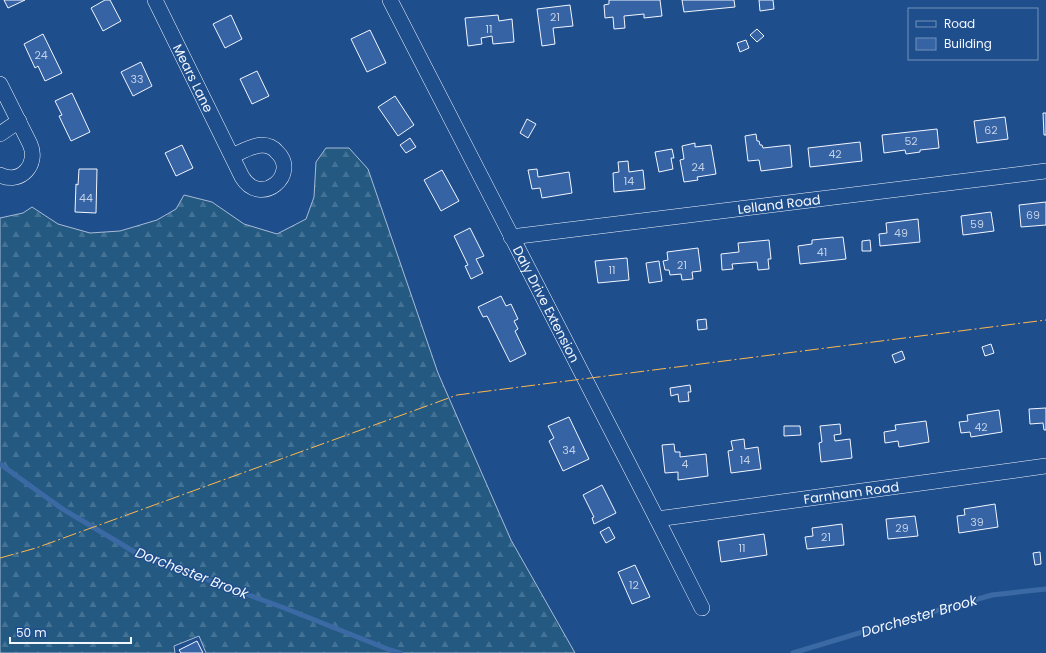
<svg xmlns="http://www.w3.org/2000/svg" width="1046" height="653" font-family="Poppins,sans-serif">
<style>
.forest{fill:url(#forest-firs);stroke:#a8bbd7}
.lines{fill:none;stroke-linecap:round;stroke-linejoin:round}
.stream{stroke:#3b69a3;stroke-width:5}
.building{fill:#3563a3;stroke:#f2f6ff}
.minor-casing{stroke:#f2f6ff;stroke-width:16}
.minor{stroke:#1f4e8c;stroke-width:15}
.power{stroke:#ffb74d;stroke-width:1;stroke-dasharray:14 3 2 3;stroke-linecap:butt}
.labels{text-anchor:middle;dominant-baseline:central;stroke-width:3;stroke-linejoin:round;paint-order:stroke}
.number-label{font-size:11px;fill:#c3d1e8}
.street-label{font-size:13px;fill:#f2f6ff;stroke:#1f4e8c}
.water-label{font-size:14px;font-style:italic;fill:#f2f6ff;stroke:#1f4e8c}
</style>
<defs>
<pattern id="forest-firs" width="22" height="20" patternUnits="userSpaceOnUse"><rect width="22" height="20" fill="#245a82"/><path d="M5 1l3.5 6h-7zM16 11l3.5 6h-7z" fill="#447295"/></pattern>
</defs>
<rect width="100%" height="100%" fill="#1f4e8c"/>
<polygon class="forest" points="326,148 349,148 368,169 438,373 511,540 575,653 206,653 199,636 174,646 175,653 0,653 0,218 23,213 32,207 58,224 90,233 120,231 157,220 176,209 184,195 212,202 244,224 277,234 306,219 314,197 316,162"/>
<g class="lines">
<g class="stream">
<polyline points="0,464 61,508 138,554 287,609 390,650 400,653"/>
<polyline points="793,653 889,624 992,595 1046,589"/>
</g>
</g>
<g class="building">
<polygon points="4,0 25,0 8,8"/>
<polygon points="105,0 110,0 121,21 103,31 91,8"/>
<polygon points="609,0 660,0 662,16 644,18 644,14 624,16 625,28 614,29 613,17 605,18 604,5 609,4"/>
<polygon points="682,0 734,0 735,7 684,12"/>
<polygon points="759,0 773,0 774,9 760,11"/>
<polygon points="570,5 573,26 553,28 555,44 542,46 537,9"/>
<polygon points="231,15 242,39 225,48 213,24"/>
<polygon points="498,15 499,21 512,19 514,42 493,44 492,36 481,38 482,44 468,46 465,18"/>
<polygon points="757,29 764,36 757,42 750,35"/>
<polygon points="370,30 386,63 367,72 351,39"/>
<polygon points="43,34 62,73 45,81 38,66 35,68 24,44"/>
<polygon points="746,40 749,48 740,52 737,43"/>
<polygon points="141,62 152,86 133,96 121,72"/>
<polygon points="257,71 269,96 252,104 240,79"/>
<polygon points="72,93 90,132 71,141 59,116 62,115 55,101"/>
<polygon points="395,96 414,125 398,136 378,107"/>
<polygon points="1043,113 1046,113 1046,135 1044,135"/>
<polygon points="1005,117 1008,139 977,143 974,121"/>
<polygon points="527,119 536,124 528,138 520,133"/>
<polygon points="937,129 939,148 920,150 920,152 906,154 905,150 884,153 882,135"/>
<polygon points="756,134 757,141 759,141 760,145 762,145 763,148 790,145 792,167 761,171 759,160 748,161 745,136"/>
<polygon points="410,138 416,147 406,153 400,145"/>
<polygon points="860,142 862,161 810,167 808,148"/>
<polygon points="695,143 695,147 711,145 716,174 697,177 698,180 684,182 680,160 684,159 682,146"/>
<polygon points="182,145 193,168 176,176 165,153"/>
<polygon points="672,149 674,158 671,158 673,169 659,172 655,152"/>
<polygon points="628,161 629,172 643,170 645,189 614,192 613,173 619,172 618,162"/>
<polygon points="79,169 97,169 96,213 75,212 76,184 78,185"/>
<polygon points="537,169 538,177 569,172 572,193 542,198 540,188 532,189 528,170"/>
<polygon points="442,170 459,201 441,211 424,180"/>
<polygon points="1046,202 1046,225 1021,227 1019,205"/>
<polygon points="991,212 994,231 963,235 961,216"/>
<polygon points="918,219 920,242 880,246 879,234 887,233 886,223"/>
<polygon points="470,228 484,256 476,259 483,273 471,279 465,266 468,265 454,236"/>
<polygon points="843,237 846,259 800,264 798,246 812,244 812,240"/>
<polygon points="769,240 771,259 768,259 769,269 758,270 757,262 732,264 733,269 722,270 721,254 739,252 738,243"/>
<polygon points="870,240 871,251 862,251 862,241"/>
<polygon points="698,248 701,271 692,272 693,279 682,280 681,274 670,275 669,270 665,270 663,261 668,260 667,252"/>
<polygon points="627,258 629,280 598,283 595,261"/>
<polygon points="659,261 662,281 649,283 646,263"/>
<polygon points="501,296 506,306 511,304 518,319 514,321 518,329 515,331 526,354 510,362 487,316 483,317 478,307"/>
<polygon points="706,319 707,329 698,330 697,320"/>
<polygon points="991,344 994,353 985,356 982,347"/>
<polygon points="902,351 905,359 895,363 892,355"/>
<polygon points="690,385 691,392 688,392 689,401 679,402 678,394 671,396 670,388"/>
<polygon points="1046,408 1046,430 1044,430 1043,423 1030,424 1029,409"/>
<polygon points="999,410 1002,432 971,437 970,432 961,433 959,422 968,421 967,415"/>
<polygon points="569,417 589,459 563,471 549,441 554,438 548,426"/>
<polygon points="926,421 929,442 899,447 898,441 885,443 884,432 896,430 895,425"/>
<polygon points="840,424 841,434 834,435 835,441 850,439 852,458 821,462 819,443 822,442 820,426"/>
<polygon points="784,426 800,426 801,435 784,436"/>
<polygon points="744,439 745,449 758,447 761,469 731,473 728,451 733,450 731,441"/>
<polygon points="674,444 675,452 680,452 680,457 706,454 708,476 678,480 678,472 665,473 662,445"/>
<polygon points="602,485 616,513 594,524 592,518 594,517 583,495"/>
<polygon points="995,504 998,527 959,533 957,516 965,515 964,509"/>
<polygon points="915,516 918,536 888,539 886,519"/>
<polygon points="842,524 844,545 807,549 805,537 813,536 812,528"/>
<polygon points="609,527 615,538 606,543 600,532"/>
<polygon points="764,534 767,555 721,562 718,541"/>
<polygon points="1040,552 1041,564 1035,565 1033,553"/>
<polygon points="635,565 650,597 632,604 618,572"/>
<polygon points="197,641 203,653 181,653 179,650"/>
</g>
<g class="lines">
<defs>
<g id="minor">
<path id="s1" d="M 155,0 L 242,177 C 261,208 300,174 277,152 C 273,147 267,145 261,145 C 251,146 241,152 232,156"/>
<path id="s2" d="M 390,0 L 657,519 L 702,608"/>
<path d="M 0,84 L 30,144 C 39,164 21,185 0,175"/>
<polyline points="0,134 19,121"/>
<path id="s3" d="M 511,237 L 1046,171"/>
<path id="s4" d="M 657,519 L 1046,466"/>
</g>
</defs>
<use href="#minor" class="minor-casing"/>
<use href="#minor" class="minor"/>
<polyline class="power" points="0,558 36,548 457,395 1046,320"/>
</g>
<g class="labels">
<g class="number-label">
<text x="555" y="17">21</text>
<text x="489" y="29">11</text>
<text x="41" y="55">24</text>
<text x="137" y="79">33</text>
<text x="991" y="130">62</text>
<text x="911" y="141">52</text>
<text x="835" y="154">42</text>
<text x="698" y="167">24</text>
<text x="629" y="181">14</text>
<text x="86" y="198">44</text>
<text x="1033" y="215">69</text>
<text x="977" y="224">59</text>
<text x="901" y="233">49</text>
<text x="822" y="252">41</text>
<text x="682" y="265">21</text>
<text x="612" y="270">11</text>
<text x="981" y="427">42</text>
<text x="569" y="450">34</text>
<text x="745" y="460">14</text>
<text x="685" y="464">4</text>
<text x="977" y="522">39</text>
<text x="902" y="528">29</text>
<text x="826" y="537">21</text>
<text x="742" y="548">11</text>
<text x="634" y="585">12</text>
</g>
<g class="street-label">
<text stroke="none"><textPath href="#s1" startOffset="87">Mears Lane</textPath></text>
<text stroke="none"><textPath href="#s3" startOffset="270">Lelland Road</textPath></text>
<text stroke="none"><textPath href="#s2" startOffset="342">Daly Drive Extension</textPath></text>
<text stroke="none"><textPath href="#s4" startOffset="196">Farnham Road</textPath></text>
</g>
<g class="water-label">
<text transform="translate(192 573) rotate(21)">Dorchester Brook</text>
<text transform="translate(919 616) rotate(-16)">Dorchester Brook</text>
</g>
</g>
<rect x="908" y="8" width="130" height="52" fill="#1f4e8c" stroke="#7391ba"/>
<rect x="916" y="21" width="20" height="6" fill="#1f4e8c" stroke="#7391ba"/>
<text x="944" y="28" font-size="12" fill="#f2f6ff">Road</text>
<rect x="916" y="38" width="20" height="12" fill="#3563a3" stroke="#7391ba"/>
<text x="944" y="48" font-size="12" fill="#f2f6ff">Building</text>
<path d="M10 637v6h121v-6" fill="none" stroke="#f2f6ff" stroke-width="2"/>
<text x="16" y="637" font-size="12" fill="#f2f6ff" stroke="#1f4e8c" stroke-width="3" paint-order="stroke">50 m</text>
</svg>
